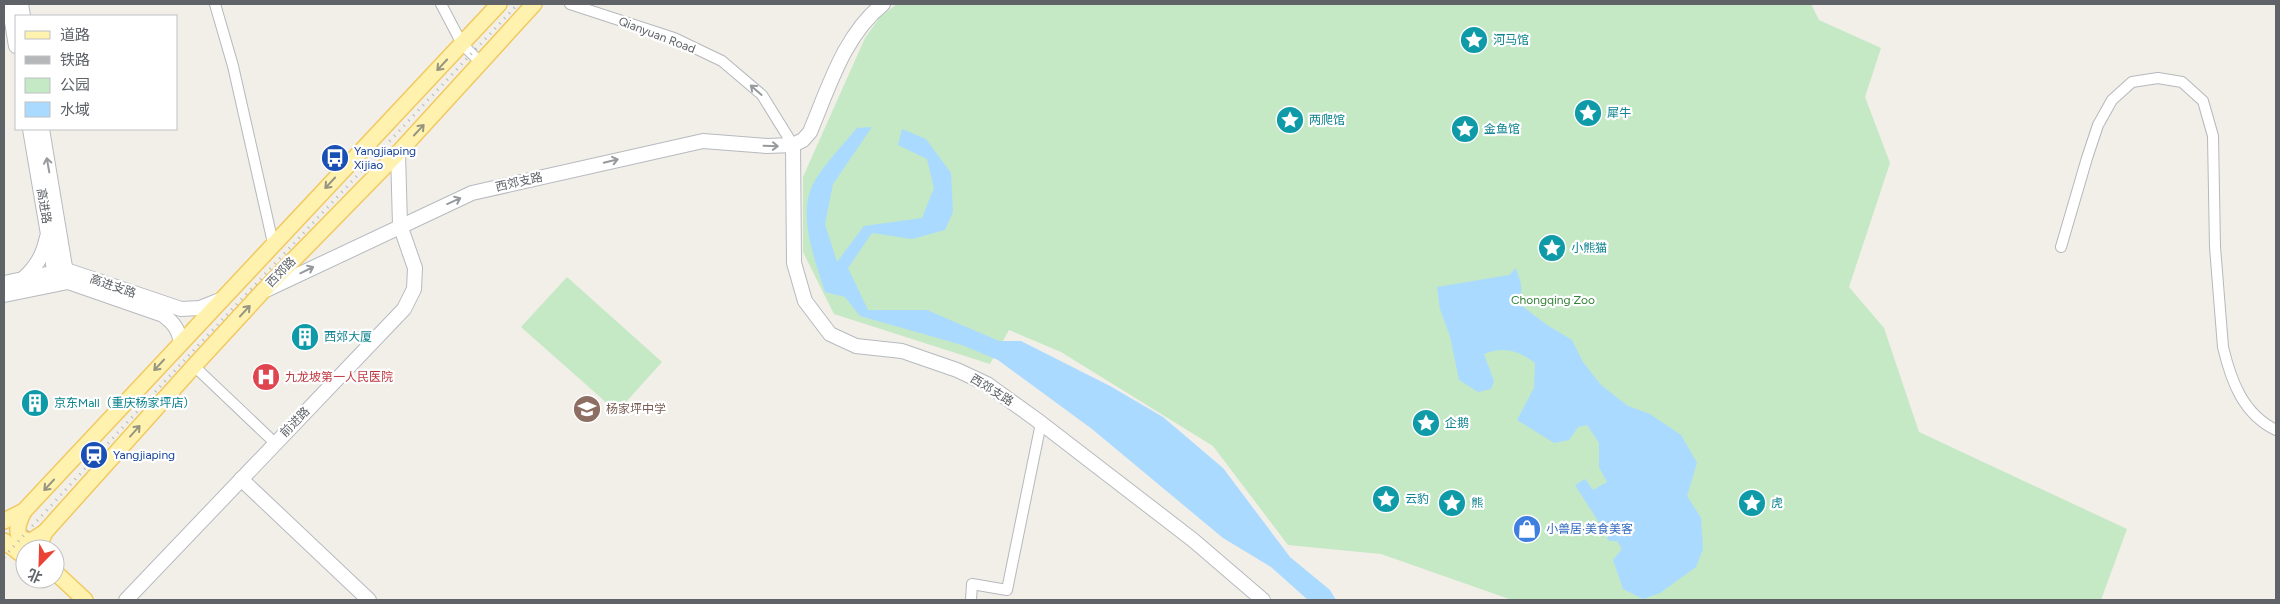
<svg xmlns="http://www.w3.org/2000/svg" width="2280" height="604" font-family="Figtree,'Noto Sans SC',sans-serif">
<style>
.green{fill:#c5e8c5}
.water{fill:#aadaff}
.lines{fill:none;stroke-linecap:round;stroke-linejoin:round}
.street-casing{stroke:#b5b8bc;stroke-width:12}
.secondary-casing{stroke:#b6babf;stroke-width:16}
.primary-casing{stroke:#f2c960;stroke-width:18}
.street{stroke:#fff;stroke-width:10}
.secondary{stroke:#fff;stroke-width:14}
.primary{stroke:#fff2af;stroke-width:15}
.rail{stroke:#b6b7b8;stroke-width:3;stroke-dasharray:1 6;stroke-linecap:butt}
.oneway{stroke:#979581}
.oneway2{stroke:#979a9d}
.labels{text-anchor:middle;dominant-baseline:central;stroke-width:4.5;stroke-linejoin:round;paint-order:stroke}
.street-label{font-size:12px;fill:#5f6368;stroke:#fff}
.culture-label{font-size:12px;fill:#0d838f;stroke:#fff;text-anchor:start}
.transit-label{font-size:12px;fill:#164399;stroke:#fff;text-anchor:start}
.park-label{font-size:12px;fill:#348238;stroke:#fff}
.health-label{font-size:12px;fill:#be3a42;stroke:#fff;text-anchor:start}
.education-label{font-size:12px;fill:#785e54;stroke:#fff;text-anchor:start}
.shop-label{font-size:12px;fill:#366cbe;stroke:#fff;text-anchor:start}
</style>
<rect width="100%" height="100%" fill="#f1efe8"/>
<g class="green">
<polygon points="897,4 1811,4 1819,20 1881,48 1865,97 1890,163 1849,287 1884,328 1919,432 2127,529 2101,600 1512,600 1381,554 1288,545 1213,446 1061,352 1009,330 990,364 834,314 803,252 803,177 865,38 880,17"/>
<polygon points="567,277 662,362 617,412 521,327"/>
</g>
<g class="water">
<path d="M 872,127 L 833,184 L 825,224 L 837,262 L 864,226 L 922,218 L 934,188 L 927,159 L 898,145 L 902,129 L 926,139 L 951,173 L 953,212 L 945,230 L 912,239 L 872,233 L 848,268 L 868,310 L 927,310 L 999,341 L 1021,341 L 1110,386 L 1163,417 L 1223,468 L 1290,557 L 1330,590 L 1336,600 L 1308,600 L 1271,567 L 1223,538 L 1092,429 L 998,360 L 962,345 L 860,316 L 845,297 L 825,292 C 815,260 795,211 816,179 C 827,161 843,145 857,128 Z"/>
<path d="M 1516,268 L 1521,284 L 1522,306 L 1547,325 L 1572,340 L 1583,362 L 1601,385 L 1628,406 L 1650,414 L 1681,435 L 1697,463 L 1687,496 L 1701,518 L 1703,549 L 1696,567 L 1660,593 L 1643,599 L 1623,589 L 1613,560 L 1622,549 L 1617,541 L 1609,541 L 1602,527 L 1575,485 L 1585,479 L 1593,490 L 1607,482 L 1599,467 L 1599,443 L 1587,425 L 1578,427 L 1569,440 L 1554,443 L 1517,420 L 1534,388 L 1535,363 C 1518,350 1504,346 1484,354 L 1494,381 L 1491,389 L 1478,392 L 1459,380 L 1450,336 L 1440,309 L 1437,287 L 1509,275 Z"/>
</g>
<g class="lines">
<defs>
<g id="street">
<polyline points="215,4 233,66 273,243"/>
<polyline points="441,4 462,44 481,63"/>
<polyline points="570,4 674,38 722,61 762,95 793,145"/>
<path d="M 2061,247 L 2087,158 L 2098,125 L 2112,100 L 2132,82 L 2158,78 L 2182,82 L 2203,101 L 2213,136 L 2215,247 L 2223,347 C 2231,381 2243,414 2276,430"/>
<polyline points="194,366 275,443"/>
<polyline points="971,600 972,584 1007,590 1041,423"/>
</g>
<g id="secondary">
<polyline points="9,4 16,46"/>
<polyline points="21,4 23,16"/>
<polyline points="30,129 56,281"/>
<polyline points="42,129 67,279"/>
<polyline points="793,145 794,263 805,301 830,334 856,346 902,351 957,370 987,384 1041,423 1193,540 1263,600"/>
<path d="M 24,278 C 37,266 43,255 47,237"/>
<polyline points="4,283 66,270 181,309 200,308 220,300"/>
<path d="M 266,290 L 472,193 L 703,141 L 767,146 L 793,145 L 803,140 L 810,132 C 829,87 844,35 883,4"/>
<path d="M 4,295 L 68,282 L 163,315 C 174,323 178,329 181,342"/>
<polyline points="241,479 369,600"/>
<polyline points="126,600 404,309 414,289 415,268 400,225 398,153"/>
</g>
<g id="primary">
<path d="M 24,511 C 18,523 11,539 31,541 L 45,532"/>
<polyline points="4,521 24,511 499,4"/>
<polyline points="4,541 25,557"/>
<polyline points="41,549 41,541 45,532 194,366 263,291 398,153 534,4"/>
<polyline points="55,572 85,600"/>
</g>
</defs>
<use href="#street" class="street-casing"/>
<use href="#secondary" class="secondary-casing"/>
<use href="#primary" class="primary-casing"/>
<use href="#street" class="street"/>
<use href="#secondary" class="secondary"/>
<use href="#primary" class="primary"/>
<polyline class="rail" points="4,557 178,367 518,4"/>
</g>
<defs><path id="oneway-shaft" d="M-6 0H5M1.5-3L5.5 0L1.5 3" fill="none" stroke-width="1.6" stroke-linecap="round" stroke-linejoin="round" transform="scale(1.25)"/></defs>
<g class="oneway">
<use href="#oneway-shaft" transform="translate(442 65) rotate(133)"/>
<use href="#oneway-shaft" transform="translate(419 130) rotate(-47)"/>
<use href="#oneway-shaft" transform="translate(330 183) rotate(133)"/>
<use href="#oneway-shaft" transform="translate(245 311) rotate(-47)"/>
<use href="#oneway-shaft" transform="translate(159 365) rotate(133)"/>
<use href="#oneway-shaft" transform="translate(135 431) rotate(-48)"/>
<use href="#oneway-shaft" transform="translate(49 485) rotate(133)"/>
</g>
<g class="oneway2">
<use href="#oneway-shaft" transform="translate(756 90) rotate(-139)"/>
<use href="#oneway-shaft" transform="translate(771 146) rotate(2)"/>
<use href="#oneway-shaft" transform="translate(611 161) rotate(-13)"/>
<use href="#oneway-shaft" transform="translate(48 165) rotate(-100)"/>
<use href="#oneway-shaft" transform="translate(454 201) rotate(-24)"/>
<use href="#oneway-shaft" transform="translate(307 270) rotate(-26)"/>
</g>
<defs>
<symbol id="sight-disc" viewBox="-11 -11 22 22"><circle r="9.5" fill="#0f9aa8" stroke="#fff"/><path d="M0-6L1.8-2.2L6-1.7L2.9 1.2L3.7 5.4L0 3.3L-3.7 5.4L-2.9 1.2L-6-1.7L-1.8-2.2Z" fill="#fff"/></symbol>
<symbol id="bus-disc" viewBox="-11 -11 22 22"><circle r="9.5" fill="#1a4fb4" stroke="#fff"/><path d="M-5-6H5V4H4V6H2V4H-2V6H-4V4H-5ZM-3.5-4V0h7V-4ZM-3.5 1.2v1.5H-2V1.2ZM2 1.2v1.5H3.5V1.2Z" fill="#fff"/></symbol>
<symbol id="building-disc" viewBox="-11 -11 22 22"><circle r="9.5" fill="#0f9aa8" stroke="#fff"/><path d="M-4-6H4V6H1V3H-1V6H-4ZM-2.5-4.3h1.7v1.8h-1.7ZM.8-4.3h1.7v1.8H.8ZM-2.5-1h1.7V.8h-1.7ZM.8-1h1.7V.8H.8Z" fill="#fff"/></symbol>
<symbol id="hospital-disc" viewBox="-11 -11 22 22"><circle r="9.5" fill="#e0444e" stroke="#fff"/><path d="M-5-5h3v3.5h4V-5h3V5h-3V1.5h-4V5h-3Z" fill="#fff"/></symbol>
<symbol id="school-disc" viewBox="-11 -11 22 22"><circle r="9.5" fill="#8d6e63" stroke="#fff"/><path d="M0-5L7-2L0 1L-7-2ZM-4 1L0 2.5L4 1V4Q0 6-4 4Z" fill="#fff"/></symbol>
<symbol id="station-disc" viewBox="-11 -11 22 22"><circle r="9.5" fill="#1a4fb4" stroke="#fff"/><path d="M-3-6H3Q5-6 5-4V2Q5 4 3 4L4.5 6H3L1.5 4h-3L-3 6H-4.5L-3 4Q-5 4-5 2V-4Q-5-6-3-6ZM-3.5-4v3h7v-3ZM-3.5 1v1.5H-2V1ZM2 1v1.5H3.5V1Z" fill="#fff"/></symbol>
<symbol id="shop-disc" viewBox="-11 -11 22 22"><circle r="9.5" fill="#3f7fe0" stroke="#fff"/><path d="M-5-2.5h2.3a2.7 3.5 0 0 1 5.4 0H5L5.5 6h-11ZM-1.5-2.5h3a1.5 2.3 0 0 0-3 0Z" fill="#fff"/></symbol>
</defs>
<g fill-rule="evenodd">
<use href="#sight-disc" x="1458" y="24" width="32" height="32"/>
<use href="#sight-disc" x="1572" y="97" width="32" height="32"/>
<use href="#sight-disc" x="1274" y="104" width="32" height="32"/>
<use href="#sight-disc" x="1449" y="113" width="32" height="32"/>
<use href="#bus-disc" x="319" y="142" width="32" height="32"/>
<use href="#sight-disc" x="1536" y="232" width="32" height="32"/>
<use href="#building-disc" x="289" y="321" width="32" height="32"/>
<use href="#hospital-disc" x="250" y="361" width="32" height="32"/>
<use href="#building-disc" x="19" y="387" width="32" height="32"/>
<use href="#school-disc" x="571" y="393" width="32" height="32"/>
<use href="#sight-disc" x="1410" y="407" width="32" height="32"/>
<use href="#station-disc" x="78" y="439" width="32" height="32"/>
<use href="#sight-disc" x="1370" y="483" width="32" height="32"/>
<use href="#sight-disc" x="1436" y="487" width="32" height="32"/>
<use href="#sight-disc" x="1736" y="487" width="32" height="32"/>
<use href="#shop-disc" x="1511" y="513" width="32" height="32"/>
</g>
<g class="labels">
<g class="street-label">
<text transform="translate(657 35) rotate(21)">Qianyuan Road</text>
<text transform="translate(519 182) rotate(-13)">西郊支路</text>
<text transform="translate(44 206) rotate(80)">高进路</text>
<text transform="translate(281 272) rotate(-46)">西郊路</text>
<text transform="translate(113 286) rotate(19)">高进支路</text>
<text transform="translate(992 390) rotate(32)">西郊支路</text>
<text transform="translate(295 422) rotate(-46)">前进路</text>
</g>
<g class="culture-label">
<text x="1493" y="40">河马馆</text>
<text x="1607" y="113">犀牛</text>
<text x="1309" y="120">两爬馆</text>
<text x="1484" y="129">金鱼馆</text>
<text x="1571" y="248">小熊猫</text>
<text x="324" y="337">西郊大厦</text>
<text x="54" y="403">京东Mall（重庆杨家坪店）</text>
<text x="1445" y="423">企鹅</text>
<text x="1405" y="499">云豹</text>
<text x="1471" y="503">熊</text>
<text x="1771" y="503">虎</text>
</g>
<g class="transit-label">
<text x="354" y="151">Yangjiaping<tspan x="354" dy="14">Xijiao</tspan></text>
<text x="113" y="455">Yangjiaping</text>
</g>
<g class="park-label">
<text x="1553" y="300">Chongqing Zoo</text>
</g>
<g class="health-label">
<text x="285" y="377">九龙坡第一人民医院</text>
</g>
<g class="education-label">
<text x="606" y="409">杨家坪中学</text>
</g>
<g class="shop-label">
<text x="1546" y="529">小兽居·美食美客</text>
</g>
</g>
<rect width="2280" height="604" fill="none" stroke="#5f6368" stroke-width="10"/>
<rect x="15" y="15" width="162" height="115" fill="#ffffff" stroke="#bfc1c3"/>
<rect x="25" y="31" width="25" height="8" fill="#fff2af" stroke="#bfc1c3"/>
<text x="60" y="40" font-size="15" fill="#5f6368">道路</text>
<rect x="25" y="56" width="25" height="8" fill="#b6b7b8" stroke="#bfc1c3"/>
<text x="60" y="65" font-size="15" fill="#5f6368">铁路</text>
<rect x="25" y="78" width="25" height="15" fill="#c5e8c5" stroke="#bfc1c3"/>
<text x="60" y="90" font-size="15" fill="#5f6368">公园</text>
<rect x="25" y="102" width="25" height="15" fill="#aadaff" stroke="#bfc1c3"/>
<text x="60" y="115" font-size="15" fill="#5f6368">水域</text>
<g transform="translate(40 564) rotate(203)"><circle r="24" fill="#ffffff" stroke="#bfc1c3"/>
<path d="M0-4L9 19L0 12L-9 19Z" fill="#ea4335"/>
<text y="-8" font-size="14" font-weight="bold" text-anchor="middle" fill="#5f6368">北</text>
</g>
</svg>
